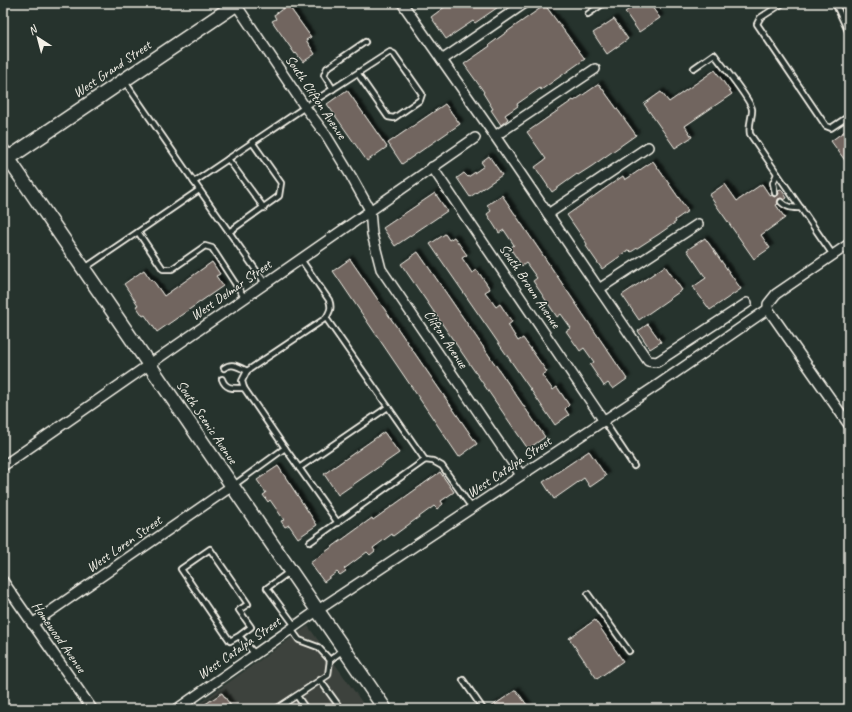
<svg xmlns="http://www.w3.org/2000/svg" width="852" height="712" font-family="Caveat,sans-serif">
<style>
.built{fill:#3c423c}
.building{fill:#71655e;stroke:#f4f1e8;filter:url(#shadow)}
.lines{fill:none;stroke-linecap:round;stroke-linejoin:round}
.lane-casing{stroke:#f4f1e8;stroke-width:8}
.street-casing{stroke:#f4f1e8;stroke-width:12}
.secondary-casing{stroke:#f4f1e8;stroke-width:16}
.lane{stroke:#26332d;stroke-width:4.5}
.street{stroke:#26332d;stroke-width:9}
.secondary{stroke:#26332d;stroke-width:13}
.labels{text-anchor:middle;dominant-baseline:central;stroke-width:3;stroke-linejoin:round;paint-order:stroke}
.street-label{font-size:14px;fill:#f4f1e8;stroke:#26332d}
</style>
<defs>
<filter id="shadow"><feDropShadow dx="3.5" dy="-3.5" stdDeviation="1" flood-color="#0009"/></filter>
</defs>
<rect width="100%" height="100%" fill="#26332d"/>
<filter id="ink" filterUnits="userSpaceOnUse"><feTurbulence type="fractalNoise" baseFrequency=".025" numOctaves="2"/><feDisplacementMap in="SourceGraphic" scale="8" xChannelSelector="R" yChannelSelector="G"/><feConvolveMatrix kernelMatrix="1 2 1 2 8 2 1 2 1" color-interpolation-filters="sRGB"/></filter>
<g filter="url(#ink)">
<polygon class="built" points="308,626 367,709 191,709"/>
<g class="building">
<polygon points="450,3 504,3 475,23 473,21 446,39 431,17"/>
<polygon points="638,3 649,3 660,18 639,32 625,12"/>
<polygon points="288,5 311,37 306,40 315,54 303,62 296,53 295,54 272,21 276,19 274,15"/>
<polygon points="545,5 585,59 541,90 540,88 517,104 518,106 505,115 508,119 501,125 491,110 493,109 483,93 484,92 464,64 490,46 489,45 515,26"/>
<polygon points="614,19 628,39 607,54 593,33"/>
<polygon points="715,70 732,94 685,126 692,137 675,148 644,104 661,92 669,102"/>
<polygon points="599,84 636,135 592,166 578,175 577,174 552,192 535,167 546,159 527,132 573,100 574,101"/>
<polygon points="347,90 387,147 367,161 327,104"/>
<polygon points="445,104 460,124 402,164 388,143"/>
<polygon points="849,128 849,166 831,141"/>
<polygon points="489,156 502,175 470,197 457,178 464,173 468,177 477,171 484,166 481,162"/>
<polygon points="653,161 688,211 675,220 676,222 659,234 631,252 629,250 602,269 586,246 587,244 567,215 623,176 625,180"/>
<polygon points="725,184 737,201 762,184 770,196 772,195 774,197 777,196 779,194 778,190 781,189 787,198 784,200 781,198 778,199 778,204 776,205 785,218 761,235 770,248 754,259 709,195"/>
<polygon points="435,193 447,211 395,246 383,228"/>
<polygon points="502,195 627,379 613,389 608,383 604,386 590,365 594,362 584,348 580,351 566,331 571,328 561,314 557,317 533,281 537,278 526,263 522,266 510,248 514,245 504,230 499,233 487,214 491,211 487,205"/>
<polygon points="445,234 449,240 454,237 467,255 462,258 472,273 477,270 490,289 485,292 496,307 500,304 512,322 508,325 518,341 523,338 547,372 542,375 553,390 557,387 569,405 565,409 569,415 555,425 430,244"/>
<polygon points="705,238 741,289 710,310 693,287 706,278 687,250"/>
<polygon points="418,252 545,437 528,449 401,264"/>
<polygon points="350,259 477,444 459,457 333,271"/>
<polygon points="212,262 220,274 216,276 223,286 157,332 145,315 143,316 136,306 138,305 124,284 144,270 151,280 152,279 164,296"/>
<polygon points="665,266 682,290 639,320 622,295"/>
<polygon points="648,324 661,342 650,349 638,331"/>
<polygon points="384,432 399,453 338,495 324,474"/>
<polygon points="589,451 606,476 590,487 584,478 554,499 543,482"/>
<polygon points="278,466 317,525 298,538 289,525 285,527 281,521 284,520 270,500 268,502 263,495 266,493 257,480"/>
<polygon points="440,472 454,492 441,501 443,504 437,509 434,506 393,536 392,534 373,548 375,551 370,555 367,552 344,569 346,571 340,575 337,572 324,582 310,563 372,518 373,520"/>
<polygon points="595,620 623,661 597,679 569,638"/>
<polygon points="516,690 530,709 488,709"/>
<polygon points="222,693 233,709 198,709"/>
</g>
<g class="lines">
<defs>
<g id="lane">
<polyline points="783,3 760,18 757,24 826,126 831,128 849,116"/>
<polyline points="835,3 849,33"/>
<polyline points="588,14 604,3"/>
<path d="M 694,68 L 714,54 C 722,65 750,99 752,109 C 753,115 748,124 750,134 L 833,255"/>
<polyline points="125,82 194,182 265,283"/>
<polyline points="333,89 324,75 327,68 365,42"/>
<polyline points="228,159 264,208"/>
<polyline points="194,182 305,107 390,52 394,54 422,94 420,100 394,118 388,117 358,74"/>
<polyline points="775,193 773,183 777,174"/>
<path d="M 781,202 C 787,208 793,208 801,208"/>
<polyline points="138,232 199,190"/>
<polyline points="229,232 279,196 281,183 252,142"/>
<polyline points="85,268 138,232 163,269 172,269 205,246 212,248 244,297"/>
<polyline points="326,318 425,460"/>
<path d="M 224,368 C 232,362 239,367 247,371"/>
<path d="M 222,379 C 226,390 234,388 244,388"/>
<polyline points="604,421 634,466"/>
<path d="M 285,448 L 244,388 L 242,381 L 247,371 L 326,318 C 330,311 332,308 329,300 L 300,258"/>
<polyline points="299,468 388,407"/>
<polyline points="234,485 285,448 338,523"/>
<polyline points="310,542 425,460 433,461 442,466 472,508"/>
<polyline points="289,572 267,588 295,626"/>
<polyline points="588,594 629,651"/>
<polyline points="291,629 299,640 318,647 330,660"/>
<polyline points="239,636 230,641 181,569 210,549 248,604 239,610 251,627 239,636 255,654"/>
<polyline points="320,680 341,709"/>
<polyline points="463,680 483,709"/>
<polyline points="297,696 306,709"/>
<polyline points="276,709 328,675 330,660 343,650"/>
</g>
<g id="street">
<polyline points="235,3 305,107 326,135 351,176 370,210 372,234 381,269 521,475"/>
<polyline points="402,3 495,136 648,361 657,362 747,303"/>
<polyline points="442,60 525,3"/>
<polyline points="495,136 595,69"/>
<polyline points="432,167 604,421"/>
<polyline points="548,214 648,147"/>
<polyline points="599,289 698,224"/>
<polyline points="768,309 849,425"/>
<polyline points="768,309 768,304 776,294 849,244"/>
<polyline points="3,466 475,138"/>
<polyline points="3,581 92,709"/>
<polyline points="32,624 232,486"/>
<polyline points="177,709 318,610 659,384 768,309"/>
</g>
<g id="secondary">
<polyline points="3,151 385,709"/>
<polyline points="3,162 238,3"/>
</g>
</defs>
<use href="#lane" class="lane-casing"/>
<use href="#street" class="street-casing"/>
<use href="#secondary" class="secondary-casing"/>
<use href="#lane" class="lane"/>
<use href="#street" class="street"/>
<use href="#secondary" class="secondary"/>
</g>
</g>
<g class="labels">
<g class="street-label">
<text transform="translate(112 69) rotate(-34)">West Grand Street</text>
<text transform="translate(316 97) rotate(56)">South Clifton Avenue</text>
<text transform="translate(530 286) rotate(56)">South Brown Avenue</text>
<text transform="translate(231 290) rotate(-35)">West Delmar Street</text>
<text transform="translate(446 339) rotate(56)">Clifton Avenue</text>
<text transform="translate(207 422) rotate(56)">South Scenic Avenue</text>
<text transform="translate(509 467) rotate(-34)">West Catalpa Street</text>
<text transform="translate(124 544) rotate(-35)">West Loren Street</text>
<text transform="translate(59 637) rotate(55)">Homewood Avenue</text>
<text transform="translate(239 648) rotate(-35)">West Catalpa Street</text>
</g>
</g>
<rect width="852" height="712" fill="none" stroke="#26332d" stroke-width="16"/>
<rect x="8" y="8" width="836" height="696" fill="none" stroke="#f4f1e8" stroke-width="1.5" filter="url(#ink)"/>
<g transform="translate(38 38) rotate(324)" stroke="#26332d" stroke-width="3" paint-order="stroke">
<path d="M0-3L7 15L0 10L-7 15Z" fill="#f4f1e8"/>
<text y="-6" font-size="11" font-weight="bold" text-anchor="middle" fill="#f4f1e8">N</text>
</g>
</svg>
